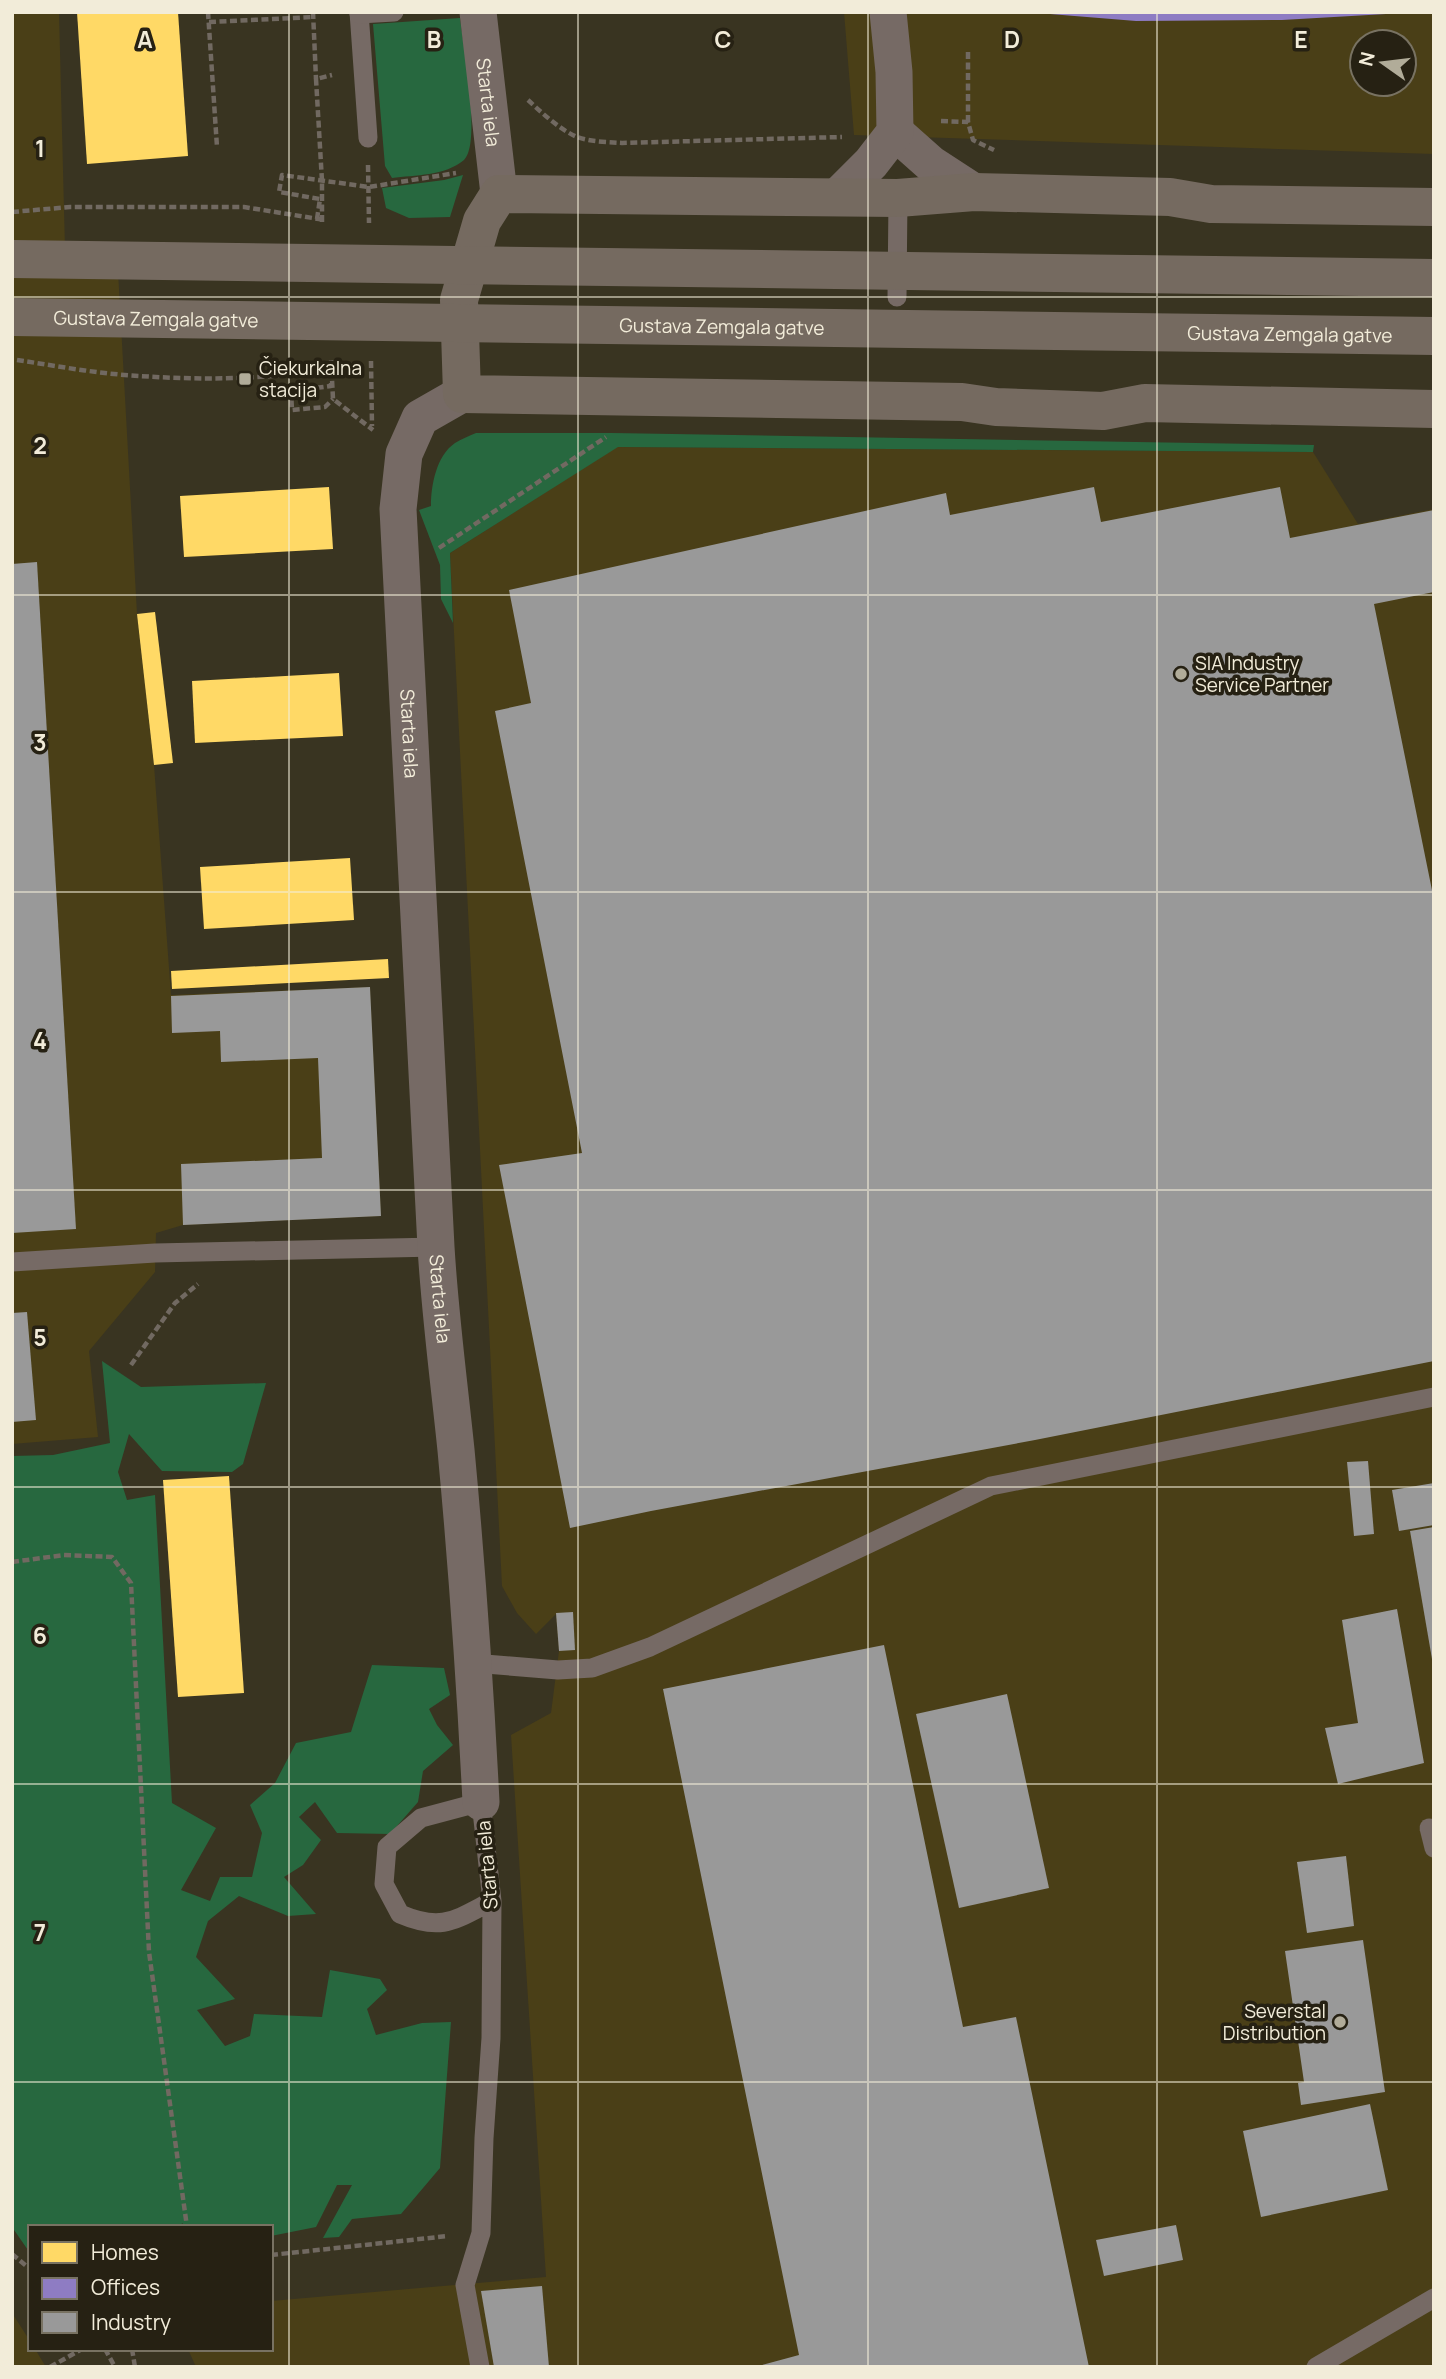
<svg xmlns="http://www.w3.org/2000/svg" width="1446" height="2379" font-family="Manrope,sans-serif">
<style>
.built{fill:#4a3f17;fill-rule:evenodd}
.green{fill:#27683f}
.homes{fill:#ffd966}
.offices{fill:#8e7cc3}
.industry{fill:#999}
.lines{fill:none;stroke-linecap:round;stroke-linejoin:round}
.path{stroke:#716961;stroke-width:4.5;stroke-dasharray:7 3.5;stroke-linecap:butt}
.service{stroke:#766a65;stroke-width:19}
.minor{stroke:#766a65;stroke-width:37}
.primary{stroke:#756a60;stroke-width:38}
.grid{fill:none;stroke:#f2ecd9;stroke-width:2;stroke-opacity:0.55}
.poi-dot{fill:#b1ac99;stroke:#262113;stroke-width:2.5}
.labels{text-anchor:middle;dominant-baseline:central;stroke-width:7;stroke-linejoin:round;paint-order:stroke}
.street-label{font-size:19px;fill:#f2ecd9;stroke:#262113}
.poi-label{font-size:19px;fill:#f2ecd9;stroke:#262113;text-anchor:start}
.grid-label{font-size:23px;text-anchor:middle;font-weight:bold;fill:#f2ecd9;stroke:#262113;stroke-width:7;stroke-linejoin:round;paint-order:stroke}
</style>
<rect width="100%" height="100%" fill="#393421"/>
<g class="built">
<polygon points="12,12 59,12 65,249 117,253 137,614 154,765 171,995 370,987 381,1216 183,1225 156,1233 155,1272 89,1351 98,1437 12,1444"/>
<path d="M 844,12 L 1434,12 L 1434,154 L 854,135 ZM 1362,42 L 1404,42 L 1404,84 L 1362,84 Z"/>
<polygon points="617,447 1313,452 1358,524 1434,509 1434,2367 196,2367 188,2349 271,2349 271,2301 546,2277 511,1735 551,1713 559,1651 556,1614 536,1634 517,1613 502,1586 450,553"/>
<polygon points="12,2313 30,2341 30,2349 35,2349 46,2367 12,2367"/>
</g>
<g class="green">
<path d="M 460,18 C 463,44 482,144 464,160 C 445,176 415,175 392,178 L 385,166 L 373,24 Z"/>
<polygon points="463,175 450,217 409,218 386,208 382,188 444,180"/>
<path d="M 476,433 L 612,433 L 1314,445 L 1313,452 L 618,447 L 450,553 L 453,623 L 441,599 L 440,565 L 419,510 L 431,506 C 431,486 436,456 455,443 C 461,439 469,436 476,433 Z"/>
<polygon points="102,1361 141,1387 266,1383 243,1464 232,1472 162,1471 129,1434 118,1472 127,1500 155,1495 172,1803 216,1828 181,1890 210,1901 220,1877 252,1877 262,1833 250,1805 275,1783 296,1743 351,1732 372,1665 444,1668 450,1695 429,1709 437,1725 453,1745 423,1771 418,1802 390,1834 337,1833 315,1802 299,1817 321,1840 303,1865 284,1877 316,1914 288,1916 239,1896 208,1921 196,1957 235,1999 197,2010 225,2046 250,2036 254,2014 322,2017 330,1970 380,1979 387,1990 367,2009 376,2035 422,2023 451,2022 440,2168 401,2214 352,2219 339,2237 323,2238 352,2185 337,2185 316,2227 271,2236 271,2227 186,2227 182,2223 181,2227 30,2227 30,2253 12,2227 12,1456 53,1455 110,1443"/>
</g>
<g class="homes">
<polygon points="77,12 178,12 188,156 87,164"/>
<polygon points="329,487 333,549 184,557 180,496"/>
<polygon points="155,612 173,763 154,765 137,614"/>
<polygon points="339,673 343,736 195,743 192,681"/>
<polygon points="350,858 354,920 204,929 200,867"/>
<polygon points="388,959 389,978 172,989 171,971"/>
<polygon points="229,1476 244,1693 178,1697 163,1480"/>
</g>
<polygon class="offices" points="1050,12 1386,12 1386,14 1282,20 1136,21 1050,14"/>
<g class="industry">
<polygon points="1094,487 1101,522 1280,487 1290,538 1434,510 1434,592 1374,604 1434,900 1434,1361 1035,1440 651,1511 570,1528 499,1165 582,1153 495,711 531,703 509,590 946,493 950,515"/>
<polygon points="37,562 76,1229 12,1233 12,564"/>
<polygon points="370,987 381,1216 183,1225 181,1164 322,1158 318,1058 221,1062 220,1031 172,1033 171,996"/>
<polygon points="27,1312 36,1420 12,1422 12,1313"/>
<polygon points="1368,1461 1374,1534 1354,1536 1347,1462"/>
<polygon points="1434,1483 1434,1525 1399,1531 1392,1490"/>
<polygon points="1434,1527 1434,1659 1432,1659 1410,1531"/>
<polygon points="1397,1609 1424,1763 1338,1784 1325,1728 1358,1723 1342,1620"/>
<polygon points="573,1612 575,1650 559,1651 556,1613"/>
<polygon points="884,1645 963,2027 1016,2017 1089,2367 755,2367 799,2355 663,1689"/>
<polygon points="1007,1694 1049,1888 959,1908 916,1714"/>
<polygon points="1346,1856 1354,1926 1307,1933 1297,1862"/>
<polygon points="1363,1940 1385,2092 1301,2105 1298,2083 1304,2082 1285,1951"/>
<polygon points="1370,2104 1388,2190 1261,2217 1243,2131"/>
<polygon points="1176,2225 1183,2260 1104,2276 1096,2240"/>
<polygon points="542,2286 549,2367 494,2367 481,2291"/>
</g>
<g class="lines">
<g class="path">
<polyline points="208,12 217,147"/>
<polyline points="313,12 316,79"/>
<polyline points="209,22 313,17"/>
<path d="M 528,100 C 542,113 559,129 577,137 C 591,142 608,142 622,143 L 842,137"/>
<polyline points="941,121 968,122 973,140 994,150"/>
<polyline points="968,122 968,50"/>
<polyline points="368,165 369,223"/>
<polyline points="12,212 70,207 244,207 325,220"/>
<polyline points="317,219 320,199 279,192 282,175 369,187 456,173"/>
<polyline points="322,222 322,181 316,79 332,75"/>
<path d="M 17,360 C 57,366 99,374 140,376 C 212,381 286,379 356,364"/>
<polyline points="331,360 333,399 373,430"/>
<polyline points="371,361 372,426"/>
<polyline points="331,383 331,386 291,391 292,410 325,407 333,399"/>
<polyline points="439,548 606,437"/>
<polyline points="131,1365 175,1303 198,1284"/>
<polyline points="12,1562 64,1555 112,1557 131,1583 149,1952 187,2227"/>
<polyline points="12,2254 30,2269"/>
<polyline points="271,2255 448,2236"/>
<polyline points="105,2349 115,2367"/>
<polyline points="132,2349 135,2367"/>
<polyline points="50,2367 82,2349"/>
</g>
<g class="service">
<polyline points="359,12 368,138"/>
<polyline points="359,14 394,12"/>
<polyline points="897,297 898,198"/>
<polyline points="12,1262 155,1253 436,1247"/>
<polyline points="473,1663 558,1670 592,1668 650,1647 991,1486 1434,1397"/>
<polyline points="1429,1828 1434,1848"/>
<path d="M 480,2367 L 465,2285 L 481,2233 L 484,2138 L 491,2038 L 492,1901 L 481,1802 L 421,1818 L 387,1847 L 384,1884 L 400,1914 C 442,1932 455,1920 492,1901"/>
<polyline points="1316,2367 1434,2298"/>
</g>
<g class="minor">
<path id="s1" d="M 478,12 L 499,194"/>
<polyline points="895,132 931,164 974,192"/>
<polyline points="838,196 871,163 895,132 894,72 888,12"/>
<path id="s2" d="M 462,394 L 420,418 L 404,454 L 398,509 L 436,1247 C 440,1315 449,1382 456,1450 C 467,1567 475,1684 481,1802"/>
</g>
<g class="primary">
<polyline points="1434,207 1211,204 1170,197 974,192 898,198 499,194 482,221 459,300 462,394 962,402 996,407 1103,411 1145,403 1434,409"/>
<polyline points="12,259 1434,278"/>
<path id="s3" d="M 12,317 L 1434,336"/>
</g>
</g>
<path class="grid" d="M 289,12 L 289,2367M 578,12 L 578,2367M 868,12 L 868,2367M 1157,12 L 1157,2367M 12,297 L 1434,297M 12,595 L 1434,595M 12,892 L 1434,892M 12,1190 L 1434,1190M 12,1487 L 1434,1487M 12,1784 L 1434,1784M 12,2082 L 1434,2082"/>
<g class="poi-dot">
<rect x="238" y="372" width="14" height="14" rx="3.5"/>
<circle cx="1181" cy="674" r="7"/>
<circle cx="1340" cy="2022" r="7"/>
</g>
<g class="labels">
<g class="street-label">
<text stroke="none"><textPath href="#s1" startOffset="91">Starta iela</textPath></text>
<text stroke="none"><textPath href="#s3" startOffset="144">Gustava Zemgala gatve</textPath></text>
<text stroke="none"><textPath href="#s3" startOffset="710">Gustava Zemgala gatve</textPath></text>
<text stroke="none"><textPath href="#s3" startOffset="1278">Gustava Zemgala gatve</textPath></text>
<text stroke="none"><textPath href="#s2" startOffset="368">Starta iela</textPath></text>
<text stroke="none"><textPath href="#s2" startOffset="934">Starta iela</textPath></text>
<text transform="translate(487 1865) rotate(-95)">Starta iela</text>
</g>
<g class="poi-label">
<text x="259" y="368">Čiekurkalna<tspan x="259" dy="22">stacija</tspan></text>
<text x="1195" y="663">SIA Industry<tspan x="1195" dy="22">Service Partner</tspan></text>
<text x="1326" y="2011" text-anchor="end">Severstal<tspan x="1326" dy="22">Distribution</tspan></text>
</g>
</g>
<g class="grid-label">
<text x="145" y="48">A</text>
<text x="434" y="48">B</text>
<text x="723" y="48">C</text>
<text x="1012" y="48">D</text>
<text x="1301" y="48">E</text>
<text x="40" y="157">1</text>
<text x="40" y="454">2</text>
<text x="40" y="751">3</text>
<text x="40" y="1049">4</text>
<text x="40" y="1346">5</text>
<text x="40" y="1644">6</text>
<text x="40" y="1941">7</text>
</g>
<rect width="1446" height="2379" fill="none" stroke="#f2ecd9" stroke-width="28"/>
<rect x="28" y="2225" width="245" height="126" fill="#262113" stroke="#787262" stroke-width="2"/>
<rect x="42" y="2242" width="35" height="21" fill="#ffd966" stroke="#787262" stroke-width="2"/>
<text x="91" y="2260" font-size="21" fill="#f2ecd9">Homes</text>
<rect x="42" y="2278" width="35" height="21" fill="#8e7cc3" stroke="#787262" stroke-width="2"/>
<text x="91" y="2295" font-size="21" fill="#f2ecd9">Offices</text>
<rect x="42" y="2312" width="35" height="21" fill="#999999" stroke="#787262" stroke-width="2"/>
<text x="91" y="2330" font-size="21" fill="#f2ecd9">Industry</text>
<g transform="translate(1383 63) rotate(284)"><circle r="33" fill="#262113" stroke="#787262" stroke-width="2"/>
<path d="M0-5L12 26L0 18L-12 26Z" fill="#b1ac99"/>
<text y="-10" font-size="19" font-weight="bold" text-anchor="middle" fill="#f2ecd9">N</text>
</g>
</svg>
